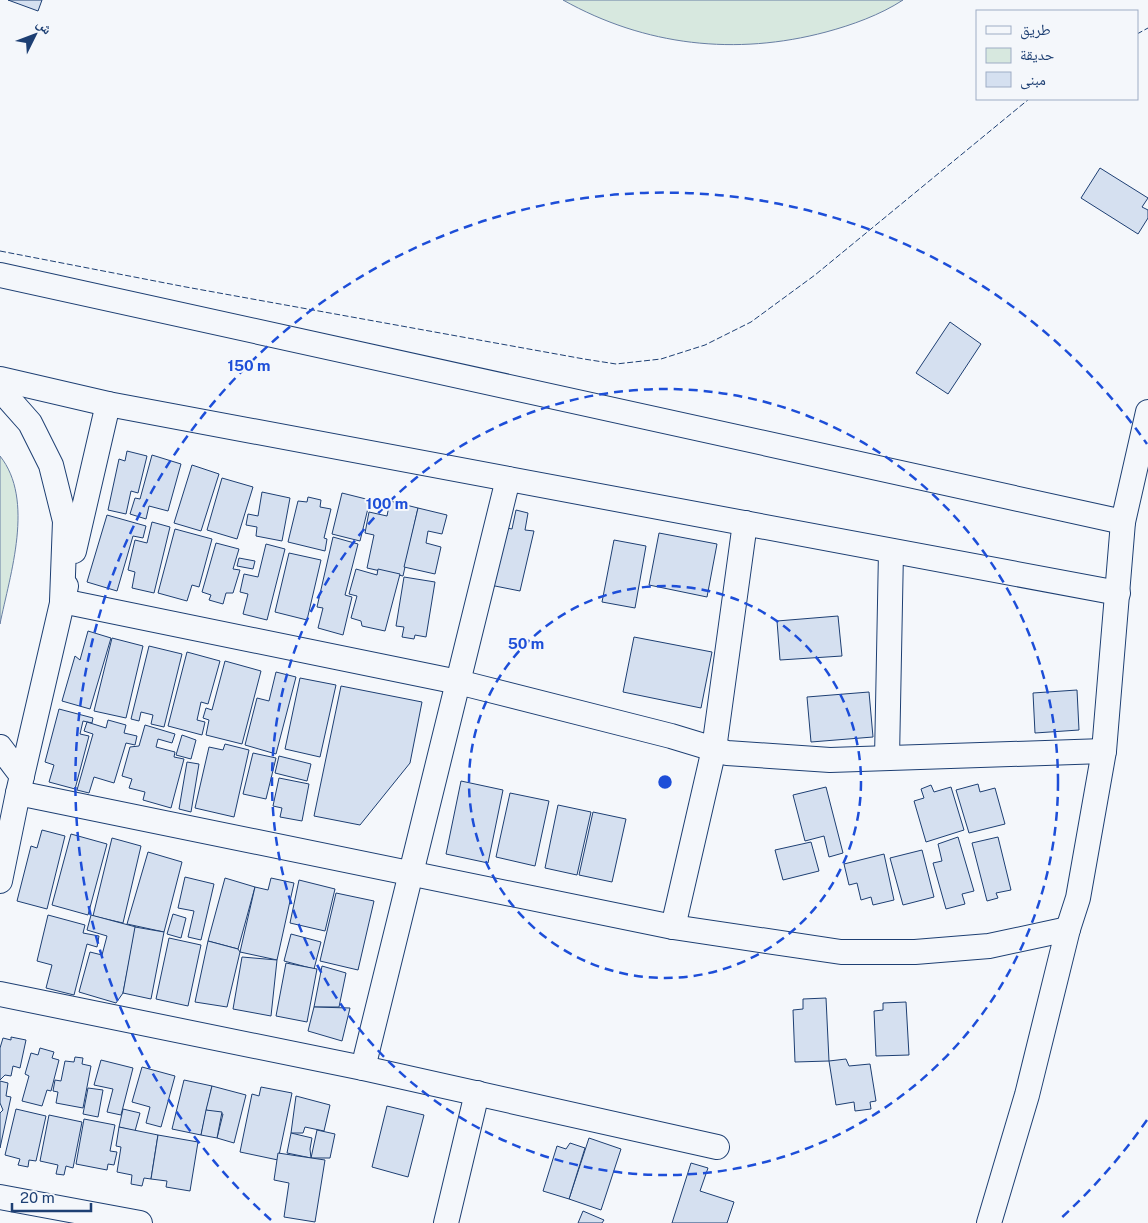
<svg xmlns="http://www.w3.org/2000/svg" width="1148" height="1223" font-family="'Public Sans','Noto Naskh Arabic',sans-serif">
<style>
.green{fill:#d7e8df;stroke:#687fa3}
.building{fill:#d5e0f0;stroke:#1d3f73}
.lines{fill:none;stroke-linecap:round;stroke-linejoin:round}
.minor-casing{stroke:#1d3f73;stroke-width:26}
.minor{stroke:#f4f7fb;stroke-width:24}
.fence{stroke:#1d3f73;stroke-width:1;stroke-dasharray:6 2.5;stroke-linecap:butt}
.ring{fill:none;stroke:#1d4ed8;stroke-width:2.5;stroke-dasharray:9 6}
.centre{fill:#1d4ed8;stroke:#f4f7fb;stroke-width:2.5}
.ring-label{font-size:15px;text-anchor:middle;font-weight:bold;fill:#1d4ed8;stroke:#f4f7fb;stroke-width:4;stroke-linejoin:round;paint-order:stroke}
</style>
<rect width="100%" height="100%" fill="#f4f7fb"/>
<g class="green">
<path d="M 563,0 L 903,0 C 880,15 852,25 826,32 C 736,56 645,46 563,0 Z"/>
<path d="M 0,456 C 35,500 10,574 0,624 Z"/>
</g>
<g class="building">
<polygon points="8,0 42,0 38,11"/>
<polygon points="1100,168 1148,198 1142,207 1148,210 1148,218 1138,234 1081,198"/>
<polygon points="950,322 981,344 948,394 916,373"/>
<polygon points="127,451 147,456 138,493 131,491 126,514 108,510 119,459 125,461"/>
<polygon points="152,455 181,464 168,511 149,506 146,519 130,514 135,498 140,499"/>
<polygon points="192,465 219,474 201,531 174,523"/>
<polygon points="222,478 253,487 237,539 207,530"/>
<polygon points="262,492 290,498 282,541 256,536 257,527 246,525 248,514 258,516"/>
<polygon points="342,493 370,500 360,541 332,534"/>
<polygon points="308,497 321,500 320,507 331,509 324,538 327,539 325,551 288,542 298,501 307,502"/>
<polygon points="390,501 418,508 403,576 367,568 374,535 365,533 369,512 387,516"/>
<polygon points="418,508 447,515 442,534 428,531 426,543 441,547 435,574 404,567"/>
<polygon points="516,510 528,513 525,530 534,531 520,591 490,585 502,527 512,529"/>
<polygon points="107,515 146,526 143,538 133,536 117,591 87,582"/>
<polygon points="152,522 170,527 154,593 132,588 135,572 128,570 135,540 147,543"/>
<polygon points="175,529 212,539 199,587 192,585 187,601 158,593"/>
<polygon points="659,533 717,544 707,597 649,585"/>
<polygon points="333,537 358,544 345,595 352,597 343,635 318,628 323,608 317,607"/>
<polygon points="614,540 646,546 635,608 602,602"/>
<polygon points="216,543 239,549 233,569 240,570 233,593 226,593 223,604 209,600 211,595 202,592"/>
<polygon points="266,544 285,549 267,620 243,614 248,594 240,592 244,574 258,577"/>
<polygon points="289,553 321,560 307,620 275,612"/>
<polygon points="239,558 255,561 253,569 237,566"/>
<polygon points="356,569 377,575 378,569 400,574 385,631 362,626 361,621 351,618 357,596 349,594"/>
<polygon points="404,577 435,582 426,637 415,635 414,639 402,637 404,627 396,626"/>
<polygon points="838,616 842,656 780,660 777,621"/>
<polygon points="88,631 111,638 90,709 62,701 75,656 80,660"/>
<polygon points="634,637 712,652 701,708 623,692"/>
<polygon points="112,638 143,646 126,718 94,711"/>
<polygon points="149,646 182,654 164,727 151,724 153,715 141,712 139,721 131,719"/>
<polygon points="187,652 220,661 208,704 201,702 197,720 205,722 202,735 168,726"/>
<polygon points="225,661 261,671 242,744 206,735 209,720 203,718 206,708 212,710"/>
<polygon points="276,672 296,677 276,754 245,745 257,698 269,701"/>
<polygon points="300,678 336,685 320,757 285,749"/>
<polygon points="341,686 422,702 410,763 360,825 314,816"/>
<polygon points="1077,690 1079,730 1035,733 1033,693"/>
<polygon points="869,692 873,737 811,742 807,697"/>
<polygon points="59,709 93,718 92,723 83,721 80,734 89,736 75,789 49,782 54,765 45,762"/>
<polygon points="108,720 126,725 124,733 137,736 135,745 126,743 114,783 94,777 89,793 77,790 93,734 84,731 87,722 106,728"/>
<polygon points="145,725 175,734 172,743 158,739 156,747 175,752 174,757 184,759 171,808 143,800 145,792 129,788 132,779 122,776 130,747 139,746"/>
<polygon points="182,735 196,740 191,759 176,755"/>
<polygon points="225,744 249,750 234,817 195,808 209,747 223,750"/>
<polygon points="253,753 276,758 266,799 243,794"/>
<polygon points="279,756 311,764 307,781 275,773"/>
<polygon points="187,762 199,764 191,812 179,809"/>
<polygon points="279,778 309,784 302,821 280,817 282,808 273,806"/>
<polygon points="461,781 503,790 488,863 446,854"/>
<polygon points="978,784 980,792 995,788 1005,824 969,833 956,790"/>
<polygon points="931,785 934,792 951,787 964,830 926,842 914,801 924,798 921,789"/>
<polygon points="826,787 843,853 829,857 824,836 805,841 793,795"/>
<polygon points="510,793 549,801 535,866 496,857"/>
<polygon points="558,805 591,812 577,875 545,868"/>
<polygon points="593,812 626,819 612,882 579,875"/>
<polygon points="42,830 65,836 47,909 17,901 31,846 37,848"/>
<polygon points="71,834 107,844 88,915 52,905"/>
<polygon points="958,837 974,891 962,894 965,904 946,909 933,863 942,861 938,844"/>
<polygon points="998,837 1011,890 996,893 998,898 987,901 972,843"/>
<polygon points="112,838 141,846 123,923 93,916"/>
<polygon points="811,842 819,871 783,880 775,850"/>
<polygon points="922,850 934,897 903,905 890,858"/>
<polygon points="148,852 182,862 164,932 127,924"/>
<polygon points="884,854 894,900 873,905 871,897 861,900 857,883 849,885 844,864"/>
<polygon points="185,877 214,884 201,940 188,937 194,911 178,908"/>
<polygon points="225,878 255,887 238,949 208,941"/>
<polygon points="271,878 294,883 277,960 240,952 255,887 268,890"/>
<polygon points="299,880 335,889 325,931 290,923"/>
<polygon points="336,893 374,901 358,970 320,961"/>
<polygon points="173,914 186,918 181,938 167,934"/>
<polygon points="48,915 85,925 83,933 99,936 97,947 87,944 74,995 46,988 52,965 37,961"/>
<polygon points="91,915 136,927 123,993 116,1003 79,992 90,952 102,955 107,936 87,930"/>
<polygon points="135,927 164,932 151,999 123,993"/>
<polygon points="291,934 321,942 314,969 284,961"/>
<polygon points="169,938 201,945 188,1006 156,999"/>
<polygon points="208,941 238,949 240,952 227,1007 195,1002"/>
<polygon points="242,957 277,960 271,1016 233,1009"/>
<polygon points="286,963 317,969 307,1022 276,1016"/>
<polygon points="322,966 346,973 339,1007 314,1007"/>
<polygon points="826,998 829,1061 795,1062 793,1010 803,1009 803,999"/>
<polygon points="906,1002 909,1055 876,1056 874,1011 883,1010 883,1003"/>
<polygon points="314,1007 350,1008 342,1041 308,1031"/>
<polygon points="11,1037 26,1040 20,1068 13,1066 11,1076 5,1075 0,1080 0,1048 3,1038 11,1040"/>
<polygon points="40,1048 54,1052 52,1058 59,1060 51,1091 47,1090 42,1106 22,1101 29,1076 25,1074 31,1053 38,1055"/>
<polygon points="75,1057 83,1058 82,1064 91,1066 83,1108 56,1103 58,1092 53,1091 55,1080 61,1081 65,1061 74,1062"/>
<polygon points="846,1059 849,1066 870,1064 876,1101 870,1102 871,1109 855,1111 854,1102 836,1105 829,1061"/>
<polygon points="101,1060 133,1068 121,1115 107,1112 113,1089 94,1085"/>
<polygon points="142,1067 175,1076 161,1127 146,1123 150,1107 132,1102"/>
<polygon points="184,1080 212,1086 201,1135 172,1129"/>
<polygon points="0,1081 8,1083 6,1096 11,1097 0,1148 0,1113 3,1110 0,1103"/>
<polygon points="212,1086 246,1095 234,1143 217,1138 223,1114 206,1110"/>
<polygon points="261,1087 292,1093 278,1160 240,1152 252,1094 259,1096"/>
<polygon points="88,1088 103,1090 98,1117 83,1114"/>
<polygon points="296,1096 330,1105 324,1131 305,1127 303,1133 291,1133"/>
<polygon points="387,1106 424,1115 408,1177 372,1167"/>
<polygon points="16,1109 46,1116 36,1161 29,1160 28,1167 18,1165 20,1159 5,1155"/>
<polygon points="123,1109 140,1113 135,1131 119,1127"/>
<polygon points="206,1110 222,1112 217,1138 201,1135"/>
<polygon points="49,1115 82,1122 73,1168 66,1166 64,1175 56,1174 58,1165 40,1161"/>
<polygon points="84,1119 115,1125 110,1151 117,1152 114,1165 108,1164 107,1170 76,1164"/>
<polygon points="119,1127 158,1135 151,1179 144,1178 142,1186 131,1184 132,1175 117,1172 121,1147 116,1146"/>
<polygon points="317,1130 335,1134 330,1158 311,1158"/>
<polygon points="291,1133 312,1138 310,1149 311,1158 287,1153"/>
<polygon points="158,1135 198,1142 190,1191 166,1187 167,1181 151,1179"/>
<polygon points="589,1138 621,1149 601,1210 569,1199"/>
<polygon points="570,1143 585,1148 569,1199 543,1191 557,1146 566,1149"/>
<polygon points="278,1153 325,1160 315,1222 284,1217 289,1183 274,1180"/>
<polygon points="691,1163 708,1168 700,1191 734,1202 727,1223 672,1223"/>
<polygon points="583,1211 604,1220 602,1223 578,1223"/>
</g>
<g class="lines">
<defs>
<g id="minor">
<polyline points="0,275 1123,522"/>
<polyline points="0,379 108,404 1118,593"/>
<polyline points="0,389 30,423 51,465 65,521 62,601 458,682 671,736 727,753 830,760 1104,751"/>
<polyline points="74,551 108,404"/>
<polyline points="0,747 22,776"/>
<polyline points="887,758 891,551"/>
<polyline points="18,793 673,927 841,952 915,952 989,946 1068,929"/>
<polyline points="0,881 18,793 66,586"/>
<polyline points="673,927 714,749 745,523"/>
<polyline points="0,994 363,1068 717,1147"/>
<polyline points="363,1068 508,479"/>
<polyline points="0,1197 140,1223"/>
<polyline points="446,1223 477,1093"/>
<polyline points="989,1223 1027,1095 1068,929 1078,898 1104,751 1123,522 1148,412"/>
</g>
</defs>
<use href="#minor" class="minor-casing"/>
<use href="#minor" class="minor"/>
<g class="fence">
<polyline points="1137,34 1148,28"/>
<polyline points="0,251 186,287 584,359 616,364 661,359 705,345 751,322 815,275 1029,99"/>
</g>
</g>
<g class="ring">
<circle cx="665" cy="782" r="196"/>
<circle cx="665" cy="782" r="393"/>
<path d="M1147 1120A589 589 0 0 1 1059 1220M271 1220A589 589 0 1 1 1147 444"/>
</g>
<circle cx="665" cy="782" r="8" class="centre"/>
<g class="ring-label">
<text x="249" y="371">150 m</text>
<text x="387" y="509">100 m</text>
<text x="526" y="649">50 m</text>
</g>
<rect x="976" y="10" width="162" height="90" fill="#f4f7fb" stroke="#9eadc5"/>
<rect x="986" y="26" width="25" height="8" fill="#f4f7fb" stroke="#9eadc5"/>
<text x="1020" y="35" font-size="15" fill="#1d3f73">طريق</text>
<rect x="986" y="48" width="25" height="15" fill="#d7e8df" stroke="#9eadc5"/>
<text x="1020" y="60" font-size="15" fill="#1d3f73">حديقة</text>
<rect x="986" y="72" width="25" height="15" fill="#d5e0f0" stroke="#9eadc5"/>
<text x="1020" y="85" font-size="15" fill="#1d3f73">مبنى</text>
<g transform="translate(35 35) rotate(48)" stroke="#f4f7fb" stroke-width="4" paint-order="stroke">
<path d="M0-4L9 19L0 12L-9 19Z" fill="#1d3f73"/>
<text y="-8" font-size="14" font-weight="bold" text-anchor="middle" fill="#1d3f73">ش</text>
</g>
<path d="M12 1203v8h79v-8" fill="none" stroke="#1d3f73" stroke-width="2.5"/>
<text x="20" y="1203" font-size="15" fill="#1d3f73" stroke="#f4f7fb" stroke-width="4" paint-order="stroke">20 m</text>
</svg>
